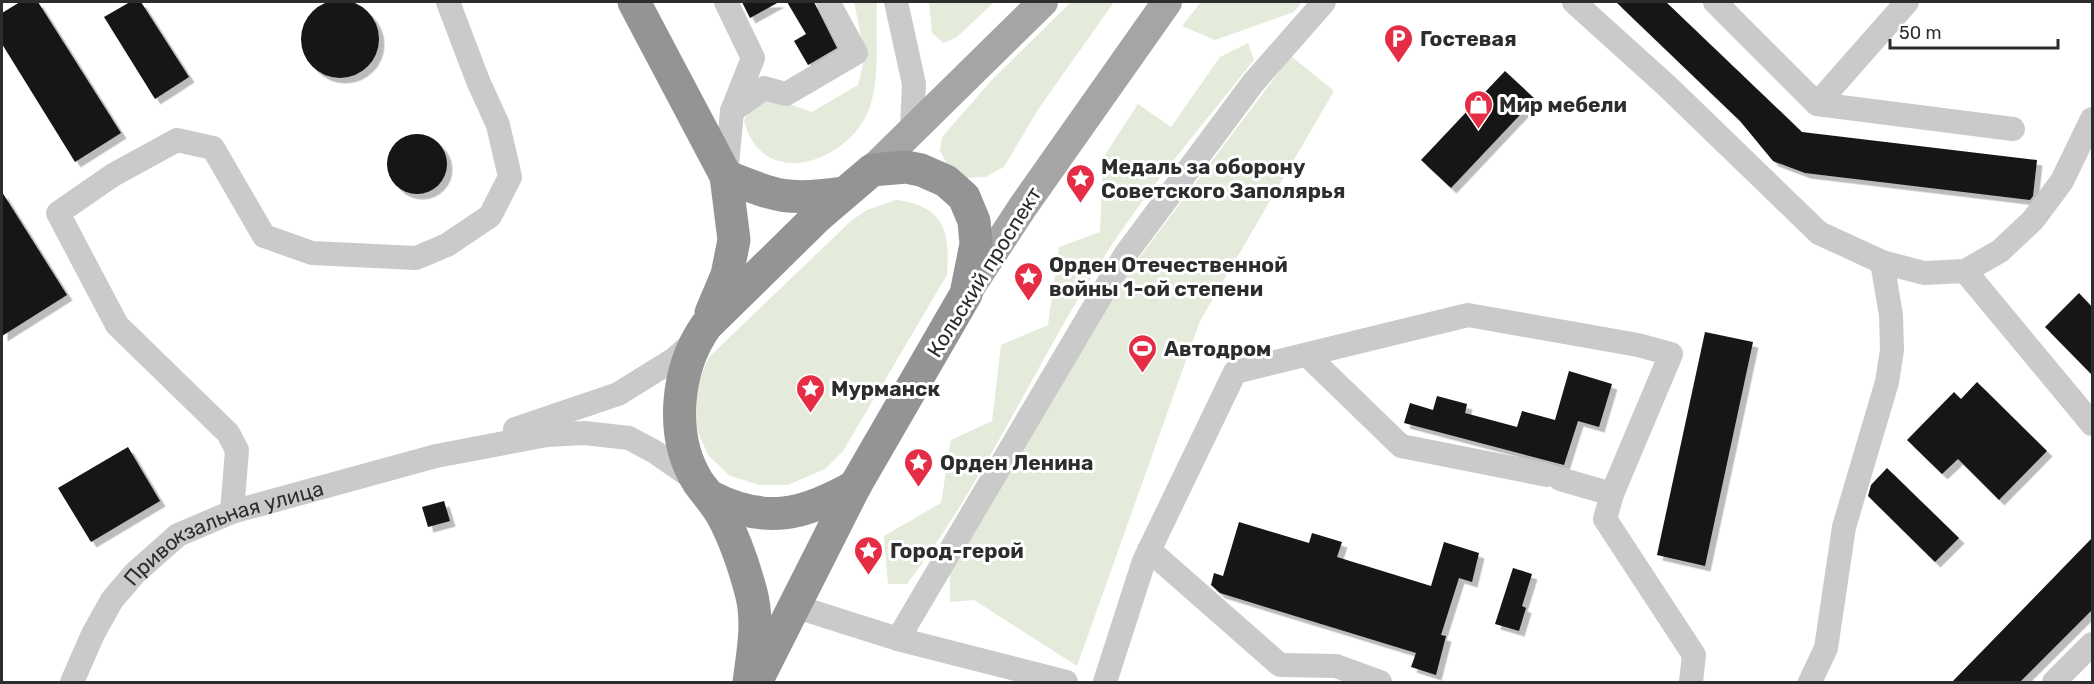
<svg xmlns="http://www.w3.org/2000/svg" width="2094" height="684" font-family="Rubik,sans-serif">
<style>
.green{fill:#e4ebda}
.building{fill:#141414;filter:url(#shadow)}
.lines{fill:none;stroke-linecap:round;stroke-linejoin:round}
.minor{stroke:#cacaca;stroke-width:24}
.major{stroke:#a5a5a5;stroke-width:30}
.highway{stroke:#949494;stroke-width:33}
.labels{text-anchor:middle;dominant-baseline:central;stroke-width:6;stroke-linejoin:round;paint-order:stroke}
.poi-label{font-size:21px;font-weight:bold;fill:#2d2d2d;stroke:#fff;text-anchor:start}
.street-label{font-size:21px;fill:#2d2d2d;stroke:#fff}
</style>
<defs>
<filter id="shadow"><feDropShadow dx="5.5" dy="5.5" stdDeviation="0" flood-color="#0004"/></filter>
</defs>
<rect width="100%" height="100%" fill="#fff"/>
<g class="green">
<path d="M 854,2 L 877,2 C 875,35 881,81 868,112 C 844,165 762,190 744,121 C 760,88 785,103 812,112 L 858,85 L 865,57 Z"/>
<polygon points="929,2 994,2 957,37 944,43 932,33"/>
<polygon points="1071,2 1114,2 1037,111 1004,167 985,177 966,178 948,166 940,151 942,137 991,81"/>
<polygon points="1201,2 1302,2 1294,12 1215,40 1182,26"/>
<path d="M 1248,43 L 1254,60 C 1204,123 1151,185 1107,252 C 1037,361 985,481 907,584 L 888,584 L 884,536 L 941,503 L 951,440 L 992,421 L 1001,345 L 1048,325 L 1059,247 L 1100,232 L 1103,158 L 1138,104 L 1171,127 L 1220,57 Z"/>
<polygon points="1291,56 1334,91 1200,321 1077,666 974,600 950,602 950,574 1127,274"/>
<path d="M 896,200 C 945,206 950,232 947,275 L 843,451 L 825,469 L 788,485 L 760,485 L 730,476 L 708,455 L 695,425 L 691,399 L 709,357 L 852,220 L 867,210 Z"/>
</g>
<g class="building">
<circle cx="340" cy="39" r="39"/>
<polygon points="20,2 38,2 121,133 75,162 2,44 2,13"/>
<polygon points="130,2 141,2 189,77 155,99 104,17"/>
<polygon points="742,2 779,2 750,18"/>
<polygon points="787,2 814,2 837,48 808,65 794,41 806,34"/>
<polygon points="1616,2 1666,2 1802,132 2037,160 2033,196 2030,200 1805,173 1773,161 1740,121"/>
<polygon points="1505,71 1535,99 1451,188 1421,160"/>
<circle cx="417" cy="164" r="30"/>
<polygon points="2,192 67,295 2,336"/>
<polygon points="2079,293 2092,307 2092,375 2045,327"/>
<polygon points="1705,332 1753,342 1705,566 1657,555"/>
<polygon points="1569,371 1612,384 1599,427 1578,421 1564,465 1404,423 1410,403 1433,410 1437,396 1467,404 1465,413 1517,427 1522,411 1555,420"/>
<polygon points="1977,382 2047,451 1999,500 1958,459 1942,474 1907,440 1954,392 1961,399"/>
<polygon points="128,447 160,501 91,542 58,488"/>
<polygon points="1887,468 1959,538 1935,562 1868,496 1871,485"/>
<polygon points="444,501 450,521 428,527 422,507"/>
<polygon points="1239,522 1309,543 1312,533 1342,542 1337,557 1431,586 1444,542 1479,553 1472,582 1459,578 1441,635 1446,636 1436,675 1411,667 1416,653 1220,593 1211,585 1214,573 1223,576"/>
<polygon points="2092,538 2092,610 2020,682 1952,682"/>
<polygon points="1513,568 1532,574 1522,606 1526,608 1519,631 1495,624"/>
</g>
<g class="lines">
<g class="minor">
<polyline points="896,2 914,84 912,128"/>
<polyline points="1574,2 1667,86 1819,233 1882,262 1924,273 1965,271 2000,251 2033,220 2062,181 2092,119"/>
<polyline points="1715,2 1817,104 2013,129"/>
<polyline points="1817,104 1907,2"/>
<polyline points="732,111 764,88 786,94 856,53 828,2"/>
<polyline points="726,176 732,111 753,58 726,2"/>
<polyline points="1965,271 2092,424"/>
<polyline points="1307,355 1401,446 1547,475"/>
<polyline points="515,429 618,394 673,360 695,341"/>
<polyline points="1560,479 1612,494"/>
<polyline points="232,512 237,450 228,433 117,325 58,213 113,175 177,140 213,148 264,236 312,253 416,258 447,245 490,216 510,177 498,125 478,81 448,2"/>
<polyline points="1149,550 1280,665 1336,666 1380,682"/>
<polyline points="797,607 898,639 1066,682"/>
<polyline points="898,639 1125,255 1253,83 1324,2"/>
<path id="s1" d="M 72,682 L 93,634 L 112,600 L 135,573 L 178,535 L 232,512 L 436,456 L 547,435 L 584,433 L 629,438 L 655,452 L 698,482"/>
<polyline points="1105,682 1144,561 1235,372 1468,315 1638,345 1671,354 1612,494 1605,519 1694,655 1691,682"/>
<polyline points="1810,682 1826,648 1844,527 1887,382 1892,350 1891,315 1882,262"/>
<polyline points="2054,682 2092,644"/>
</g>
<g class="major">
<polyline points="872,170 1043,2"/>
<polyline points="967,292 1024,205 1167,2"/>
</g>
<g class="highway">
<polyline points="634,2 726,176 734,240 727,275 711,313"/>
<path d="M 726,176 C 776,197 789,201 843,193"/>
<path d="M 711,497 C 766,525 804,515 855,486"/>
<path d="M 749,682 C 753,652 759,622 751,592 C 744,566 735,539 722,515 C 715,503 706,493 698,482 C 669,436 676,369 706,326 L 817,217 L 872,170 L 906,167 L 921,170 L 946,181 L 964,197 L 974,221 L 976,244 L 966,294 L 855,486 L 756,682"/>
</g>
</g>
<defs>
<symbol id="parking-pin" viewBox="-11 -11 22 30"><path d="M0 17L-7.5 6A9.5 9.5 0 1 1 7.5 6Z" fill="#e52e46" stroke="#fff"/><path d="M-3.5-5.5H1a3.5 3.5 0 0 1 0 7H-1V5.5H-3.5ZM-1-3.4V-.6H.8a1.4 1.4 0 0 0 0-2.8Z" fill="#fff"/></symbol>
<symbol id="shop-pin" viewBox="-11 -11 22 30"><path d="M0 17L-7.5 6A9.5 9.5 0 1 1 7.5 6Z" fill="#e52e46" stroke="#fff"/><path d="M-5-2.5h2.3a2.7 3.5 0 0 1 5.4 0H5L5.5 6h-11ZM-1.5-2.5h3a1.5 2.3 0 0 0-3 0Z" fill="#fff"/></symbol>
<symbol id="sight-pin" viewBox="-11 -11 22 30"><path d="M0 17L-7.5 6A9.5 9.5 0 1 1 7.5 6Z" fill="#e52e46" stroke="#fff"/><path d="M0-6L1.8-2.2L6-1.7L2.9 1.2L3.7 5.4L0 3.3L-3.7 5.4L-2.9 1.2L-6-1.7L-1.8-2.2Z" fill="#fff"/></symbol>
<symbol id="stadium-pin" viewBox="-11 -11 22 30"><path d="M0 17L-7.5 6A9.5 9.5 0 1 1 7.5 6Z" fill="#e52e46" stroke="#fff"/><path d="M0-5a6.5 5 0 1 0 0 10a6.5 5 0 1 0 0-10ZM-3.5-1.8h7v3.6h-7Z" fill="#fff"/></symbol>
</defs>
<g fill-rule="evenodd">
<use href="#parking-pin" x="1382" y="22" width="33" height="45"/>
<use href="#shop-pin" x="1462" y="88" width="33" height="45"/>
<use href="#sight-pin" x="1064" y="162" width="33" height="45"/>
<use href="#sight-pin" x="1012" y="260" width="33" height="45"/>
<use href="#stadium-pin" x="1126" y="332" width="33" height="45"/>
<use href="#sight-pin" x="794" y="372" width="33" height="45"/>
<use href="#sight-pin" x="902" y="446" width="33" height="45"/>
<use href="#sight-pin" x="852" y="534" width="33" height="45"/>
</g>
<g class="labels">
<g class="poi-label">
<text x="1420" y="38">Гостевая</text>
<text x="1499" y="104">Мир мебели</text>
<text x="1101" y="166">Медаль за оборону<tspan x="1101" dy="24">Советского Заполярья</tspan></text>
<text x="1049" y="264">Орден Отечественной<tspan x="1049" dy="24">войны 1-ой степени</tspan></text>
<text x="1164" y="348">Автодром</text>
<text x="831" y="388">Мурманск</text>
<text x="940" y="462">Орден Ленина</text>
<text x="890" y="550">Город-герой</text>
</g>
<g class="street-label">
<text transform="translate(984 272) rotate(-58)">Кольский проспект</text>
<text stroke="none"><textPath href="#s1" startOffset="226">Привокзальная улица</textPath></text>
</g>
</g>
<rect width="2094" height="684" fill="none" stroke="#2d2d2d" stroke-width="6"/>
<path d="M1890 39v9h168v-9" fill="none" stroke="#2d2d2d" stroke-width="3"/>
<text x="1899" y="39" font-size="18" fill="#2d2d2d" stroke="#ffffff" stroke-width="4.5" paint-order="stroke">50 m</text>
</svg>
